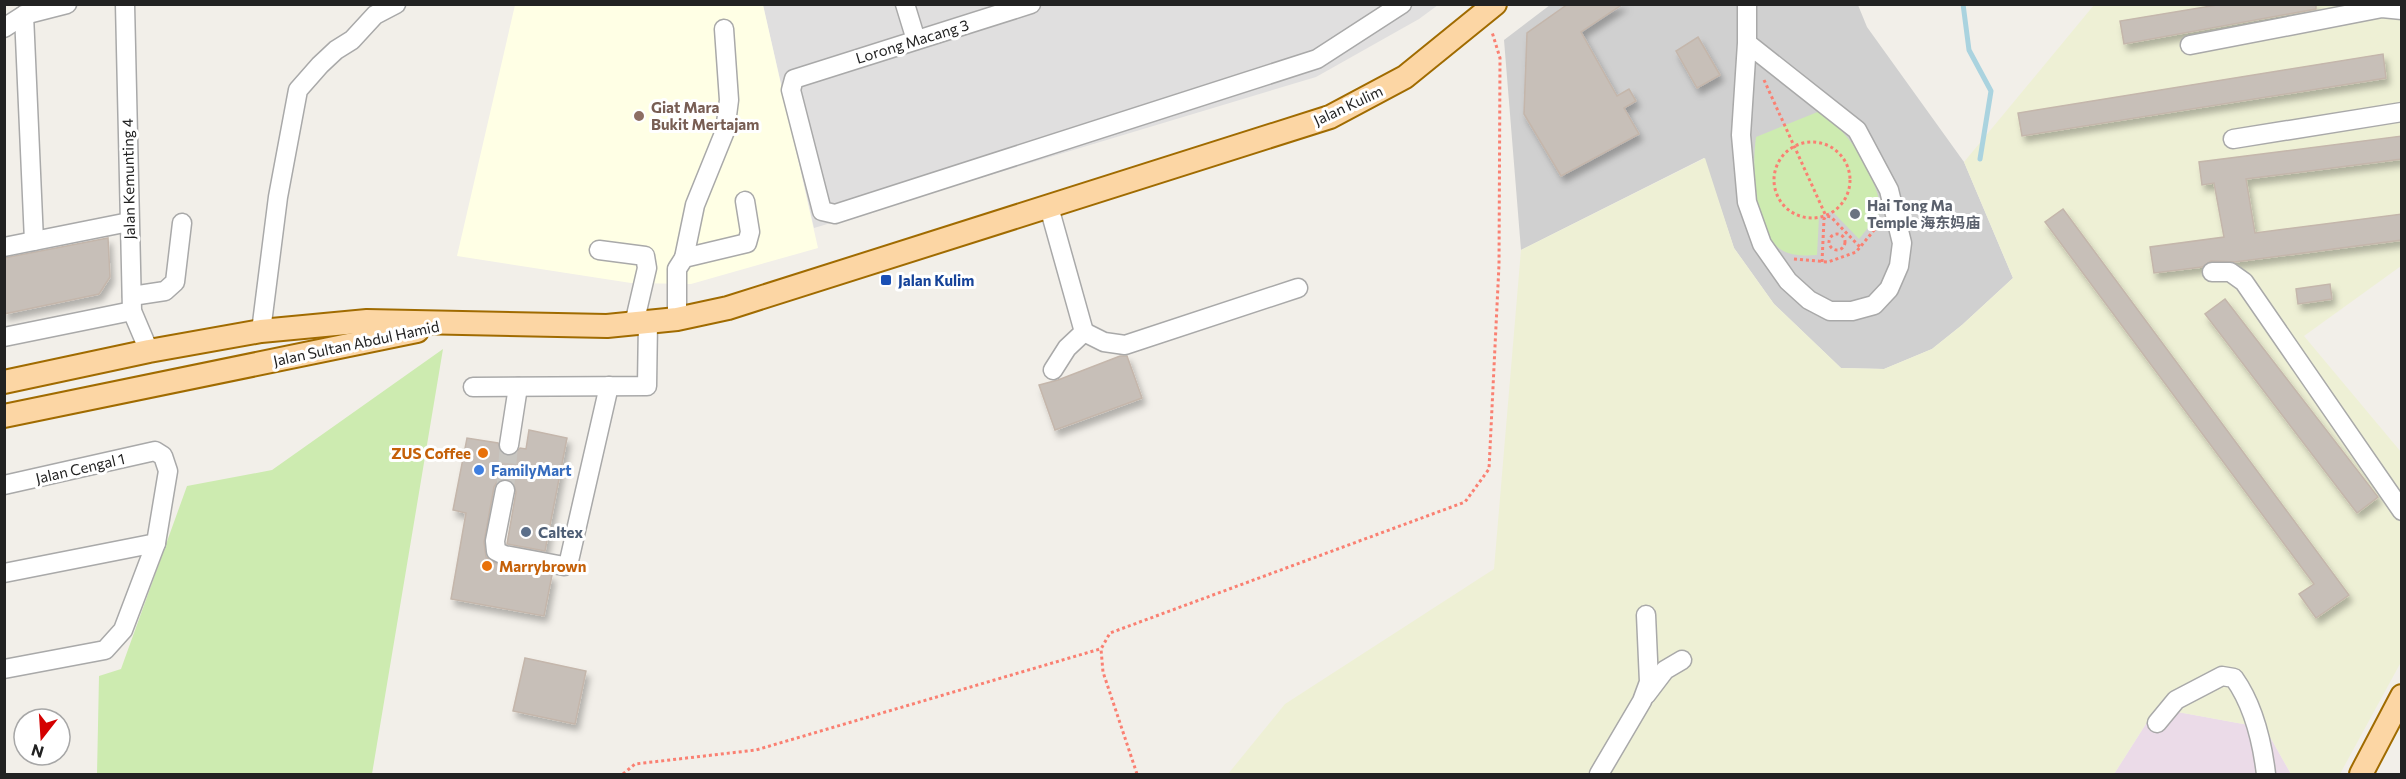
<svg xmlns="http://www.w3.org/2000/svg" width="2406" height="779" font-family="Commissioner,'Noto Sans SC',sans-serif">
<style>
.residential{fill:#e0dfdf}
.industrial{fill:#ebdbe8}
.education{fill:#ffffe5}
.religious{fill:#d0d0d0}
.farmland{fill:#eef0d5}
.grass{fill:#cdebb0}
.lines{fill:none;stroke-linecap:round;stroke-linejoin:round}
.stream{stroke:#aad3df;stroke-width:5}
.building{fill:#c7bfb8;stroke:#c4b6ab;stroke-width:1.5;filter:url(#shadow)}
.minor-tunnel{stroke:#c8c6c1;stroke-width:18;stroke-dasharray:18 9;stroke-linecap:butt}
.minor-casing{stroke:#a9a9a9;stroke-width:21}
.major-casing{stroke:#a06b00;stroke-width:26}
.path{stroke:#fa8072;stroke-width:3;stroke-dasharray:3 3;stroke-linecap:butt}
.minor{stroke:#fff;stroke-width:18}
.major{stroke:#fcd6a4;stroke-width:22}
.education-dot{fill:#8d6e63;stroke:#fff;stroke-width:2}
.worship-dot{fill:#6b7280;stroke:#fff;stroke-width:2}
.transit-dot{fill:#1a4fb4;stroke:#fff;stroke-width:2}
.food-dot{fill:#e8710a;stroke:#fff;stroke-width:2}
.shop-dot{fill:#3f7fe0;stroke:#fff;stroke-width:2}
.service-dot{fill:#5c6f8a;stroke:#fff;stroke-width:2}
.labels{text-anchor:middle;dominant-baseline:central;stroke-width:6;stroke-linejoin:round;paint-order:stroke}
.street-label{font-size:15px;fill:#222;stroke:#fff}
.education-label{font-size:15px;font-weight:bold;fill:#785e54;stroke:#fff;text-anchor:start}
.worship-label{font-size:15px;font-weight:bold;fill:#5b616d;stroke:#fff;text-anchor:start}
.transit-label{font-size:15px;font-weight:bold;fill:#164399;stroke:#fff;text-anchor:start}
.food-label{font-size:15px;font-weight:bold;fill:#c56008;stroke:#fff;text-anchor:end}
.shop-label{font-size:15px;font-weight:bold;fill:#366cbe;stroke:#fff;text-anchor:start}
.service-label{font-size:15px;font-weight:bold;fill:#4e5e75;stroke:#fff;text-anchor:start}
</style>
<defs>
<filter id="shadow"><feDropShadow dx="3.5" dy="6" stdDeviation="3" flood-color="#0004"/></filter>
</defs>
<rect width="100%" height="100%" fill="#f2efe9"/>
<polygon class="residential" points="763,5 1438,5 1419,19 1316,77 814,228"/>
<polygon class="industrial" points="2156,708 2265,728 2291,774 2114,774"/>
<polygon class="education" points="515,5 763,5 818,248 691,284 631,283 457,256"/>
<polygon class="religious" points="1550,5 1858,5 1867,27 1964,162 2013,278 1962,325 1932,349 1884,369 1841,368 1774,304 1734,248 1704,158 1521,250 1504,40"/>
<polygon class="farmland" points="2094,5 2401,5 2401,266 2304,336 2401,452 2401,662 2340,774 2291,774 2265,728 2156,708 2114,774 1228,774 1285,704 1494,569 1521,250 1705,158 1734,248 1774,304 1841,368 1884,369 1932,349 1962,325 2013,278 1964,162"/>
<g class="grass">
<path d="M 1820,111 C 1855,140 1871,166 1882,210 L 1859,239 L 1832,211 L 1819,217 L 1817,255 C 1806,256 1790,256 1780,249 C 1753,229 1752,166 1756,137 Z"/>
<polygon points="443,349 372,774 97,774 99,676 121,669 187,486 272,470"/>
</g>
<g class="lines">
<polyline class="stream" points="1963,4 1969,50 1991,91 1980,159"/>
</g>
<g class="building">
<polygon points="1568,4 1623,4 1581,32 1617,96 1629,89 1636,101 1624,108 1639,134 1561,176 1524,114 1527,33"/>
<polygon points="2223,4 2316,4 2316,9 2124,44 2120,21"/>
<polygon points="1698,37 1720,75 1697,88 1676,51"/>
<polygon points="2383,54 2386,78 2022,136 2018,113"/>
<polygon points="2402,136 2402,159 2246,179 2255,233 2402,214 2402,240 2235,262 2211,261 2202,267 2154,273 2150,247 2224,237 2214,183 2202,185 2199,162"/>
<polygon points="2063,209 2349,595 2316,618 2299,594 2314,584 2045,222"/>
<polygon points="108,238 110,277 99,294 4,314 4,258"/>
<polygon points="2330,284 2332,299 2298,304 2296,289"/>
<polygon points="2225,299 2378,497 2357,513 2205,314"/>
<polygon points="1120,356 1127,356 1142,398 1055,430 1039,385 1058,380"/>
<polygon points="529,430 567,438 545,551 507,544 516,492 513,482 507,479 497,482 494,487 484,542 486,557 499,565 552,575 544,616 451,599 466,513 453,510 467,438 498,443 502,453 512,456 520,448 526,449"/>
<polygon points="525,658 586,671 575,724 513,711"/>
</g>
<g class="lines">
<polyline class="minor-tunnel" points="505,490 509,445"/>
<defs>
<g id="minor">
<polyline points="125,4 132,311 149,351"/>
<polyline points="905,4 916,40"/>
<polyline points="1031,4 794,79 791,90 822,211 835,214 1317,59 1402,4"/>
<polyline points="1747,4 1747,43 1741,135 1747,202 1762,244 1788,281 1809,300 1830,311 1852,311 1874,305 1889,289 1899,266 1902,243 1889,190 1857,130 1747,43"/>
<polyline points="24,15 34,241"/>
<polyline points="4,28 24,15 67,4"/>
<polyline points="2190,45 2382,8 2402,10"/>
<polyline points="2233,139 2402,112"/>
<polyline points="1049,207 1084,332 1067,348 1053,370"/>
<polyline points="4,247 129,222"/>
<polyline points="599,250 645,256 647,268 634,324"/>
<polyline points="684,258 695,205 725,131 729,100 724,29"/>
<polyline points="2212,272 2230,272 2244,282 2402,511"/>
<polyline points="132,296 165,291 175,282 182,223"/>
<polyline points="677,319 677,269 684,258 747,243 750,232 745,201"/>
<polyline points="261,331 278,197 298,90 320,65 336,50 352,40 375,15 396,4"/>
<polyline points="1084,332 1104,342 1125,345 1298,288"/>
<polyline points="4,337 132,311"/>
<polyline points="473,387 647,386 648,322"/>
<polyline points="509,445 518,387"/>
<polyline points="4,485 155,451 163,456 168,471 156,543 4,573"/>
<polyline points="505,490 495,541 496,551 504,555 564,566 569,561 609,386"/>
<polyline points="4,669 105,650 123,630 156,543"/>
<polyline points="1646,695 1665,670 1682,660"/>
<path d="M 2157,723 L 2176,700 L 2222,676 L 2234,678 C 2254,706 2262,741 2266,774"/>
<polyline points="1599,774 1642,701 1649,682 1646,615"/>
</g>
<g id="major">
<polyline points="4,382 149,351 261,331 367,321 607,326 677,319 728,308 1330,117 1405,77 1495,4"/>
<polyline points="4,416 417,331"/>
<polyline points="2361,774 2402,696"/>
</g>
</defs>
<use href="#minor" class="minor-casing"/>
<use href="#major" class="major-casing"/>
<g class="path">
<polyline points="1764,80 1826,216"/>
<circle cx="1812" cy="180" r="38"/>
<circle cx="1837" cy="242" r="8"/>
<polyline points="1794,259 1828,262 1856,252 1880,223"/>
<polyline points="1822,262 1824,219 1826,216 1831,217 1860,247"/>
<polyline points="623,774 635,764 756,750 1100,649"/>
<polyline points="1137,774 1103,672 1101,649 1110,633 1465,502 1489,469 1499,265 1500,58 1492,32"/>
</g>
<use href="#minor" class="minor"/>
<use href="#major" class="major"/>
</g>
<circle class="education-dot" cx="639" cy="116" r="6"/>
<circle class="worship-dot" cx="1855" cy="214" r="6"/>
<rect class="transit-dot" x="880" y="274" width="12" height="12" rx="3"/>
<g class="food-dot">
<circle cx="483" cy="453" r="6"/>
<circle cx="487" cy="566" r="6"/>
</g>
<circle class="shop-dot" cx="479" cy="470" r="6"/>
<circle class="service-dot" cx="526" cy="532" r="6"/>
<g class="labels">
<g class="street-label">
<text transform="translate(912 41) rotate(-17)">Lorong Macang 3</text>
<text transform="translate(1348 105) rotate(-25)">Jalan Kulim</text>
<text transform="translate(128 179) rotate(-91)">Jalan Kemunting 4</text>
<text transform="translate(356 343) rotate(-12)">Jalan Sultan Abdul Hamid</text>
<text transform="translate(80 468) rotate(-13)">Jalan Cengal 1</text>
</g>
<g class="education-label">
<text x="651" y="107">Giat Mara<tspan x="651" dy="17">Bukit Mertajam</tspan></text>
</g>
<g class="worship-label">
<text x="1867" y="205">Hai Tong Ma<tspan x="1867" dy="17">Temple 海东妈庙</tspan></text>
</g>
<g class="transit-label">
<text x="898" y="280">Jalan Kulim</text>
</g>
<g class="food-label">
<text x="471" y="453">ZUS Coffee</text>
<text x="499" y="566" text-anchor="start">Marrybrown</text>
</g>
<g class="shop-label">
<text x="491" y="470">FamilyMart</text>
</g>
<g class="service-label">
<text x="538" y="532">Caltex</text>
</g>
</g>
<rect width="2406" height="779" fill="none" stroke="#222222" stroke-width="12"/>
<g transform="translate(42 737) rotate(197)"><circle r="28" fill="#ffffff" stroke="#a7a7a7" stroke-width="1.5"/>
<path d="M0-4.5L10 22L0 15L-10 22Z" fill="#d40000"/>
<text y="-9" font-size="16" font-weight="bold" text-anchor="middle" fill="#222222">N</text>
</g>
</svg>
